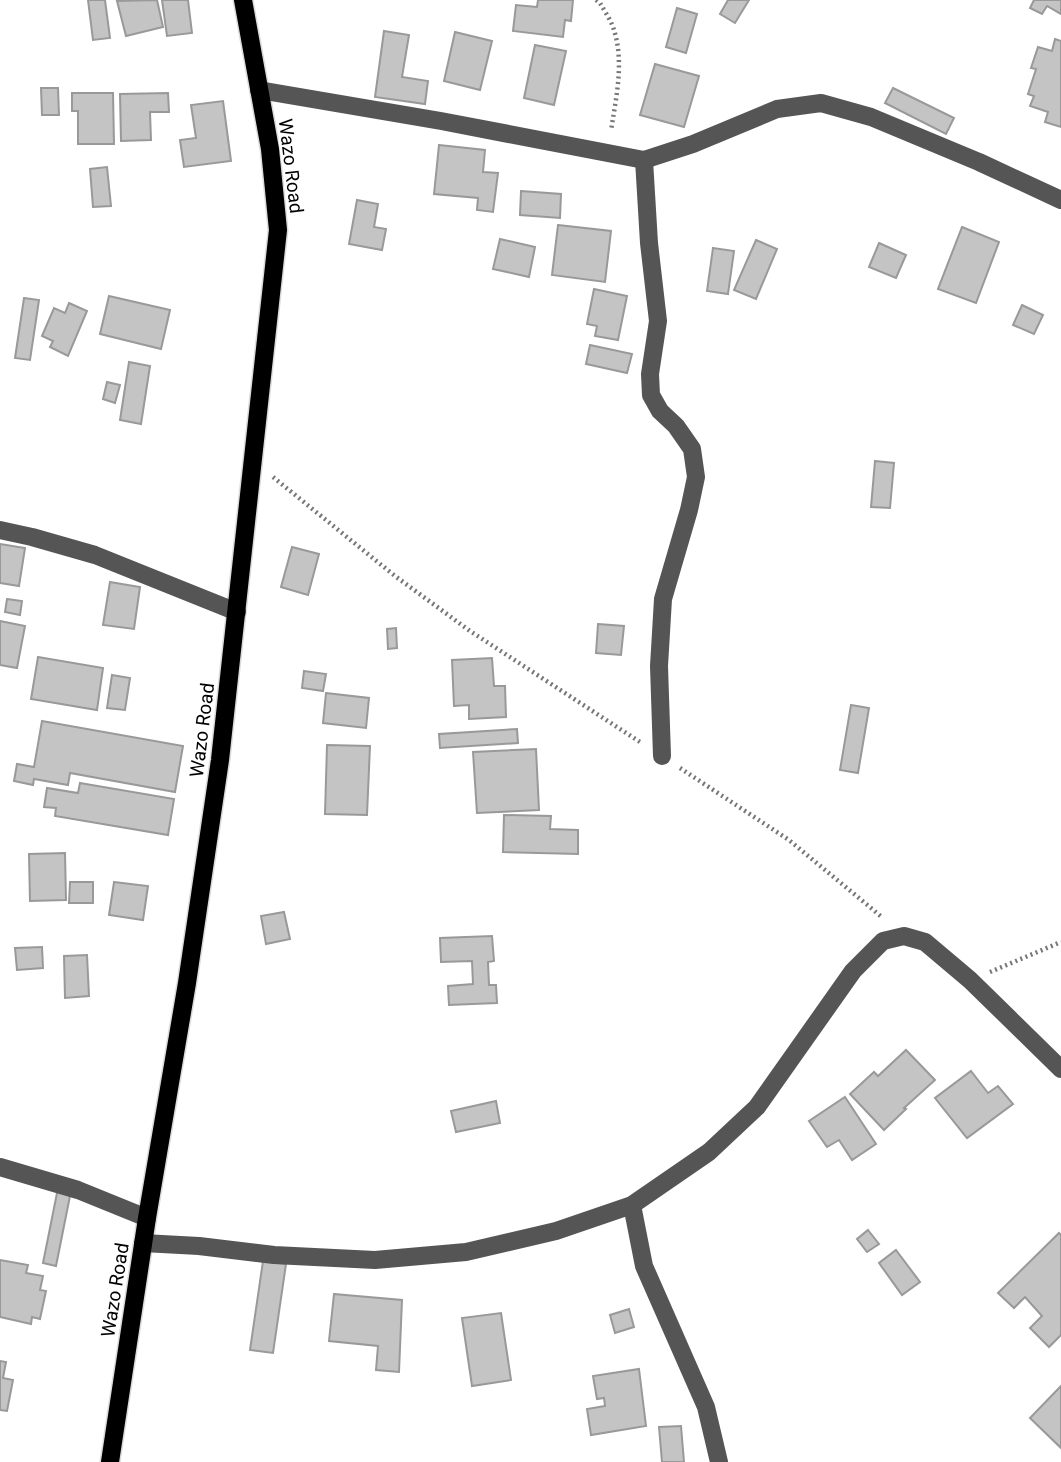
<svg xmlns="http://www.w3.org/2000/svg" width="1061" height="1462" font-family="Roboto,sans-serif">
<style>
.building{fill:#c4c4c4;stroke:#999;stroke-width:2}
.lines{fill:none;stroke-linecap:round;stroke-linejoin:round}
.major-casing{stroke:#dbdbdb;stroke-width:21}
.path{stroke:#777;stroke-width:4.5;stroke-dasharray:2 3.5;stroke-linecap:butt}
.minor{stroke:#555;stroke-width:18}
.major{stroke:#000;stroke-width:18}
.labels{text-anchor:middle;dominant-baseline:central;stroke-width:5;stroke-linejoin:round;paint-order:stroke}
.street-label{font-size:19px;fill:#000;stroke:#fff}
</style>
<rect width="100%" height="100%" fill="#fff"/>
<g class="building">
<polygon points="88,0 105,0 110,38 93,40"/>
<polygon points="157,0 163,27 126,36 117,1"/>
<polygon points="162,0 188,0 192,33 167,36"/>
<polygon points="538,0 573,0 571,21 565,20 563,37 513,31 516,5 537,7"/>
<polygon points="728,0 749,0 735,23 720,14"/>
<polygon points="1034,0 1061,0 1061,14 1047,6 1042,14 1030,8"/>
<polygon points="677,8 697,14 686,53 666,47"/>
<polygon points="384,31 409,35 402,77 428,81 425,104 375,97"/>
<polygon points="455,32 492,41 480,90 444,81"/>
<polygon points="1055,39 1061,41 1061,127 1045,122 1048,112 1030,106 1034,96 1028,94 1036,69 1031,68 1038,47 1052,51"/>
<polygon points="535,45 566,51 554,105 524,98"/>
<polygon points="655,64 699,76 684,127 640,115"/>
<polygon points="41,88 58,88 59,115 42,115"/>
<polygon points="893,88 954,118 946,134 885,103"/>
<polygon points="72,93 113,93 114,144 78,144 78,111 72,111"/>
<polygon points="168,93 169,112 150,112 151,140 121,141 120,94"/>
<polygon points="223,101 231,161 184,167 180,140 196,138 191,105"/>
<polygon points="439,145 485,150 483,172 498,173 493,212 477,210 478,198 434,194"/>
<polygon points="107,167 111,206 93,207 90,169"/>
<polygon points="521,191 561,194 560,218 520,215"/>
<polygon points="357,200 378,204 374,227 386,229 382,250 349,244"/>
<polygon points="558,225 611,231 605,282 552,275"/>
<polygon points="962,227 999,242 976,303 938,289"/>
<polygon points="500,239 535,247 529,277 493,269"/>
<polygon points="756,240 777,249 756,299 734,290"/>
<polygon points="879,243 906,255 896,278 869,267"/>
<polygon points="713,248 734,251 728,294 707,291"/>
<polygon points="594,289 627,296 618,340 595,336 597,326 587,324"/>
<polygon points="109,296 170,310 161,349 100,334"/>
<polygon points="24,298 39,300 30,360 15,358"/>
<polygon points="69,303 87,311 68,356 50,347 53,341 42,336 54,308 65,313"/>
<polygon points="1022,305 1043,315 1034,334 1013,325"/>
<polygon points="590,345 632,354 627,373 586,364"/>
<polygon points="129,362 150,366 141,424 120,420"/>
<polygon points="107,382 120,385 115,403 103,399"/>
<polygon points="875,461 894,463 890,508 871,507"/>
<polygon points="0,544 25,548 19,586 0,583"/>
<polygon points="292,547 319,554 308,595 281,587"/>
<polygon points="110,582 140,587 134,629 103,625"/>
<polygon points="7,599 22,601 20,615 5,612"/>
<polygon points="0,621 25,626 17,668 0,665"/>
<polygon points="598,624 624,626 621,655 596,653"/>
<polygon points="396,628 397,648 388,649 387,629"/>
<polygon points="38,657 103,668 97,710 31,699"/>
<polygon points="492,658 494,686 505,686 506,717 469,719 469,705 454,706 452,660"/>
<polygon points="304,671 326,674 323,691 302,688"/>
<polygon points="112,675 130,678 125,710 107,708"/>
<polygon points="326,693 369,698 366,728 323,723"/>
<polygon points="851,705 869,708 858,773 840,770"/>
<polygon points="42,721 183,746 175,792 70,773 68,785 34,779 33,785 14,781 17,764 34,767"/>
<polygon points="517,729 518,743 440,748 439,734"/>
<polygon points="327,745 370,746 367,815 325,814"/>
<polygon points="536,749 539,810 477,813 473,752"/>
<polygon points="80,783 174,799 168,835 55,816 56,808 44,807 47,788 78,793"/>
<polygon points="504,815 551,816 550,829 578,830 578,854 503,852"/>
<polygon points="65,853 66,900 30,901 29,854"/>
<polygon points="70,882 93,882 93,903 69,903"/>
<polygon points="114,882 148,886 143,920 109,915"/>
<polygon points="284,912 290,939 266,944 261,916"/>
<polygon points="492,936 494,961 488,962 489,985 496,985 497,1003 449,1005 448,986 473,984 472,961 441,962 440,938"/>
<polygon points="42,947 43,968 17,970 15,948"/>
<polygon points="87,955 89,996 65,998 64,956"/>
<polygon points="906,1050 935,1080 904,1108 906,1109 884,1130 850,1094 874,1072 878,1076"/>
<polygon points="971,1071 988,1093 998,1086 1013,1104 967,1138 935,1098"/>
<polygon points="845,1097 876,1144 852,1160 839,1140 827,1147 809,1121"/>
<polygon points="496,1101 500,1123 456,1132 451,1111"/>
<polygon points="58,1188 71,1191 56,1266 43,1263"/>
<polygon points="868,1230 879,1244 867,1252 857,1239"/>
<polygon points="1059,1233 1061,1235 1061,1335 1049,1347 1030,1328 1042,1316 1025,1297 1014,1308 998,1293"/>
<polygon points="896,1250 920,1282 902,1295 879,1263"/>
<polygon points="0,1260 28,1265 26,1273 43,1276 40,1290 46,1291 40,1319 32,1317 31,1324 0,1317"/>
<polygon points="263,1261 286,1264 273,1353 250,1350"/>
<polygon points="334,1294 402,1300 399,1372 376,1370 378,1346 329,1341"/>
<polygon points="629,1309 634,1327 615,1333 610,1315"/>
<polygon points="501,1313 511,1380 472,1386 462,1318"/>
<polygon points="0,1361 6,1362 3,1378 13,1380 7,1411 0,1410"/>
<polygon points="639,1369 646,1426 591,1435 587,1409 605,1406 604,1398 597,1399 593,1376"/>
<polygon points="1061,1386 1061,1448 1030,1418"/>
<polygon points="681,1426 684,1462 662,1462 659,1427"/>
</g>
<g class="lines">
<defs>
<polyline id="major" points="110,1462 147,1218 187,983 220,760 278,230 270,149 243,0"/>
</defs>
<use href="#major" class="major-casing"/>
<g class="path">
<path d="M 596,0 L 600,3 C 604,10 610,19 613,27 C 625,61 616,97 611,131"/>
<polyline points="273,477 395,576 470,631 640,742"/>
<polyline points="680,768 789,840 883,918"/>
<polyline points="990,972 1061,942"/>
</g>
<g class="minor">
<polyline points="259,90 441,121 644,160 693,144 777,109 821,103 871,117 979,162 1061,200"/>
<polyline points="644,160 649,243 658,321 650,374 651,395 660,411 676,426 692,449 696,477 689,510 663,599 659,666 662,756"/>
<polyline points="0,530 32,537 95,555 237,612"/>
<polyline points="0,1167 78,1190 147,1218"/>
<polyline points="632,1205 644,1266 706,1407 719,1462"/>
<polyline points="143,1243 199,1246 274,1255 375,1260 466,1252 556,1231 632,1205 709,1152 757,1107 853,971 883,941 904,936 925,942 970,980 1061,1069"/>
</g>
<use href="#major" class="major"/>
</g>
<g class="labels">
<g class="street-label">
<text transform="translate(291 166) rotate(83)">Wazo Road</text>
<text transform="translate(202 730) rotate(-83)">Wazo Road</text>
<text transform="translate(115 1290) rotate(-81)">Wazo Road</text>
</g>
</g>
</svg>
